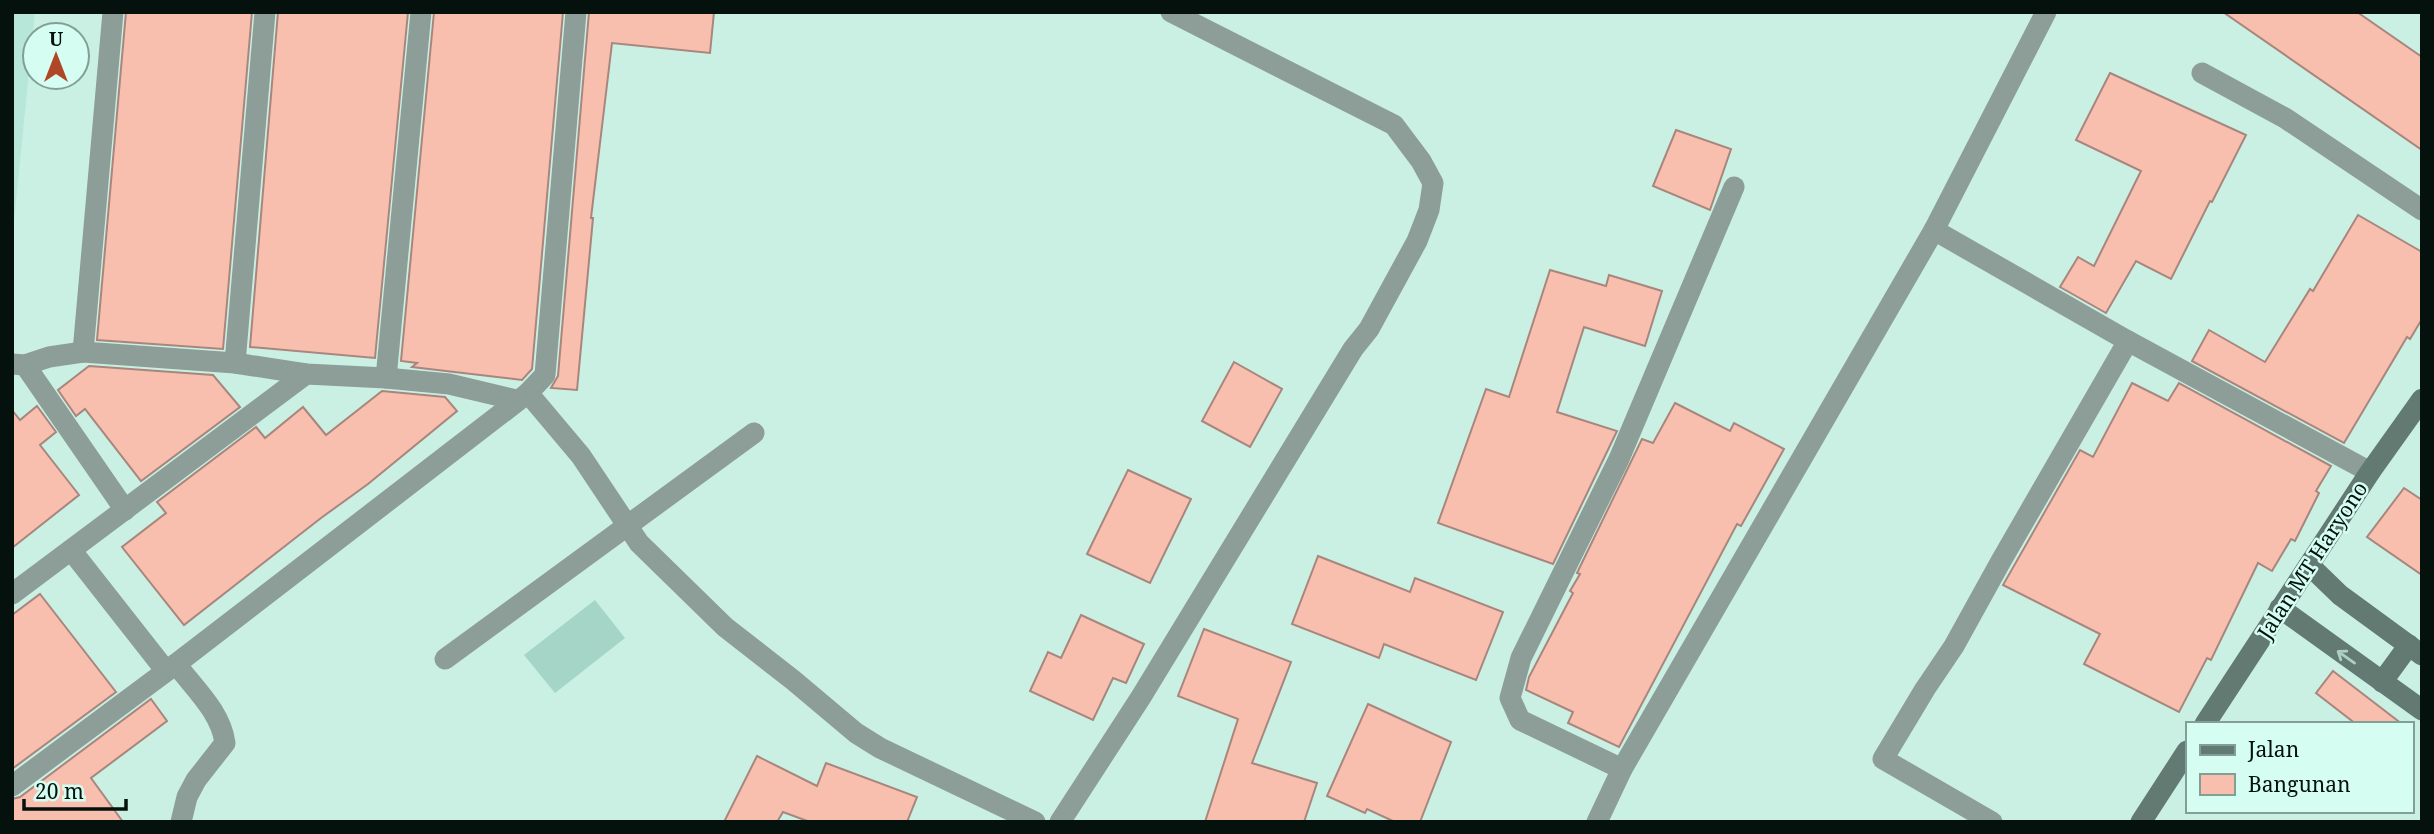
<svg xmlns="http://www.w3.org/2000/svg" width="2434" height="834" font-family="'Noto Serif',serif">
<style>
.built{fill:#b7e7d8}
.green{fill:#a5d5c6}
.building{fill:#f8bfae;stroke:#a8867d;stroke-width:2}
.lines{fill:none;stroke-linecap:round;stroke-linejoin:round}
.street{stroke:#8d9d97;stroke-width:21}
.secondary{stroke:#627a72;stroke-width:21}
.oneway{stroke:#adcfc5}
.labels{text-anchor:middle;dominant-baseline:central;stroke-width:5;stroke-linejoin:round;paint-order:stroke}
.street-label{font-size:21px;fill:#04110d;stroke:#d6fdf1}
</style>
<rect width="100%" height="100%" fill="#c9f0e3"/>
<polygon class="built" points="12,12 35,12 12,241"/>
<polygon class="green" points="595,600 625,638 555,693 524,655"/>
<g class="building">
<polygon points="126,12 252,12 223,349 97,340"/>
<polygon points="278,12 408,12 375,358 250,347"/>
<polygon points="434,12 563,12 532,369 522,380 412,367 417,363 401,361"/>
<polygon points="589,12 714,12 710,53 612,43 591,218 593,218 577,390 551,388 558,376"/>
<polygon points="2223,12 2357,12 2422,57 2422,150"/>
<polygon points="2110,73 2246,135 2212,202 2210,201 2171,279 2136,261 2106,313 2060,287 2078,257 2094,266 2141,171 2076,140"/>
<polygon points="1676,130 1731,149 1710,210 1653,186"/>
<polygon points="2358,215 2422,252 2422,319 2410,339 2407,337 2344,443 2192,361 2209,330 2265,362 2310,289 2313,291"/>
<polygon points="1550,270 1606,286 1609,275 1662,291 1645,346 1584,327 1557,412 1617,431 1553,564 1438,523 1486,389 1509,397"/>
<polygon points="1234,362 1282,389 1250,447 1202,421"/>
<polygon points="89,366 213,375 240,407 141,481 85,409 76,416 58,390"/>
<polygon points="2132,383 2168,401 2179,383 2331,466 2316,491 2319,493 2295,541 2291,539 2272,571 2258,563 2211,660 2207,658 2179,712 2084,664 2100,634 2003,585 2080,450 2093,457"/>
<polygon points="382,391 445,397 457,411 368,484 321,518 184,625 122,547 166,513 157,502 256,427 265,438 303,407 326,435"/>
<polygon points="1675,403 1730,431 1734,423 1784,449 1741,526 1737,524 1619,747 1568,723 1573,712 1526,690 1529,677 1573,593 1570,591 1580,574 1577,573 1642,439 1653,443"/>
<polygon points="37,406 56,432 40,445 79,495 12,548 12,410 20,420"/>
<polygon points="1128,470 1191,499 1150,583 1087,554"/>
<polygon points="2404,488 2422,500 2422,575 2367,537"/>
<polygon points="1318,556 1410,592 1415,578 1503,612 1476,680 1384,644 1379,658 1292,624"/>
<polygon points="40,594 116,692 12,769 12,615"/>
<polygon points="1081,615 1144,644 1126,683 1113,678 1093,720 1030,691 1048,652 1061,658"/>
<polygon points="1204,629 1291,662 1252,763 1317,783 1304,822 1205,822 1238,719 1178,696"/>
<polygon points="2333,671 2402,724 2356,724 2316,693"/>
<polygon points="151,699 167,721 91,778 123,822 12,822 12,799 20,797"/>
<polygon points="1368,704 1451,742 1420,822 1395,822 1367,809 1365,813 1327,796"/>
<polygon points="757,756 817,786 826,763 917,797 907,822 810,822 783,812 777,822 724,822"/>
</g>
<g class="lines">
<g class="street">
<polyline points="2202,73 2285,118 2422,210"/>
<polyline points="1934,230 2128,341 2370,472"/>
<polyline points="83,352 113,12"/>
<polyline points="235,363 265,12"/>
<polyline points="12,364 25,365 49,357 83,352 235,363 306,374 386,378 449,384 516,400"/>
<polyline points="25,365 125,510"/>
<polyline points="386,378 421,12"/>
<polyline points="528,393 581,456 639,543 725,627 793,680 856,733 880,748 1035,822"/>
<polyline points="71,550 166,671"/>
<polyline points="12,594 306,374"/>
<polyline points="445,659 754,433"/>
<path d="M 176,664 C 194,688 221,712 225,743 L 196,780 L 187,797 L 181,822"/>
<polyline points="1622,769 1520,720 1510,698 1521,658 1619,459 1734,187"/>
<polyline points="12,786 176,664 528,393 545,375 576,12"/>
<polyline points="1060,822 1141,697 1353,349 1369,329 1417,241 1429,210 1433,183 1421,161 1394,125 1171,12"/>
<polyline points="1597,822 1622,769 1934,230 2046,12"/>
<polyline points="1992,822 1883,759 1925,689 1954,646 2001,561 2128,341"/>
</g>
<g class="secondary">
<polyline points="2309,565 2340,595 2422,655"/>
<polyline points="2280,608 2422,710"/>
<polyline points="2382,682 2409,645"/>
<polyline points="2205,724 2370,472 2422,399"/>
<polyline points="2141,822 2187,751"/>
</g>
</g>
<defs><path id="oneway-shaft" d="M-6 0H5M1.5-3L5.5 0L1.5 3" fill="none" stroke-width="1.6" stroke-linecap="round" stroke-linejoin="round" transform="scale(1.75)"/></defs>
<use class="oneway" href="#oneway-shaft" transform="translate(2346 657) rotate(-145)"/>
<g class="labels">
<g class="street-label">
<text transform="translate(2312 560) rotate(-57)">Jalan MT Haryono</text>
</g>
</g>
<rect width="2434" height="834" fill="none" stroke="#04110d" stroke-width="28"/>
<rect x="2186" y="722" width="228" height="91" fill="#d6fdf1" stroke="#829f96" stroke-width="2"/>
<rect x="2200" y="745" width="35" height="10" fill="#627a72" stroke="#829f96" stroke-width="2"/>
<text x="2248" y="757" font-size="21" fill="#04110d">Jalan</text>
<rect x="2200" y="774" width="35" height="21" fill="#f8bfae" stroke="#829f96" stroke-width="2"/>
<text x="2248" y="792" font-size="21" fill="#04110d">Bangunan</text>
<g transform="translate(56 56)"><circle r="33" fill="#d6fdf1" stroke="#829f96" stroke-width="2"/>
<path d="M0-5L12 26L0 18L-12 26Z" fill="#af4627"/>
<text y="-10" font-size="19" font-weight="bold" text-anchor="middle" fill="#04110d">U</text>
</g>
<path d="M24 799v10h102v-10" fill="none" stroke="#04110d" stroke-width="3.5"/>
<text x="35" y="799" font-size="21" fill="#04110d" stroke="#d6fdf1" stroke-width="5" paint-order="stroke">20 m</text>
</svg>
